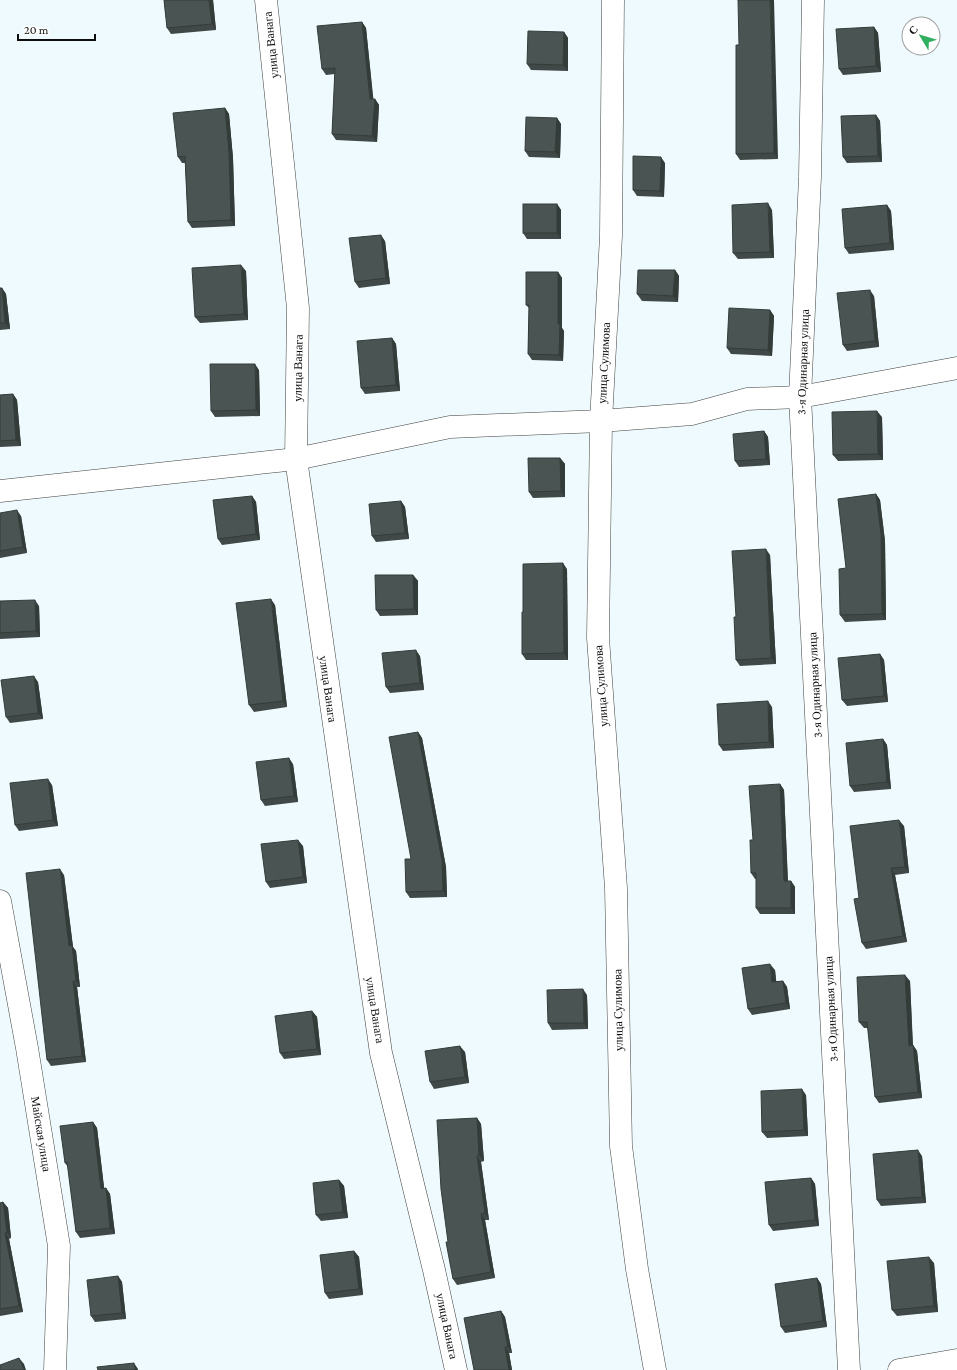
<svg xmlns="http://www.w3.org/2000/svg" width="957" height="1370" font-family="'Crimson Pro',serif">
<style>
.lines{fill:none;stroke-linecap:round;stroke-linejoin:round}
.minor-casing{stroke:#404040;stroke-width:23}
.minor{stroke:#fff;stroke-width:22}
.wall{fill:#404947}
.shaded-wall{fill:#343c3a}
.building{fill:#4a5553;stroke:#343c3a}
.labels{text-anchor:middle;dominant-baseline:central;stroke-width:4;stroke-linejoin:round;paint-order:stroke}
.street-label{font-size:12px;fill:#0d0d0d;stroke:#fff}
</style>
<rect width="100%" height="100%" fill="#eefafd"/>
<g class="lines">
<defs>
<g id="minor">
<polyline points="266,0 298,308 296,459 381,1053 434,1270 456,1370"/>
<polyline points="613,0 611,236 601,421 598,638 616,888 621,1146 637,1269 655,1370"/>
<polyline points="813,0 810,177 800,397 849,1370"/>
<polyline points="0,491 296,459 450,427 601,421 692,414 747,399 800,397 957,368"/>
<polyline points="0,901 27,1048 59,1246 55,1370"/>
<polyline points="899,1370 957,1360"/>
</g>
</defs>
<use href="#minor" class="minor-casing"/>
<use href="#minor" class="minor"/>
</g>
<g class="wall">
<polygon points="164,0 213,0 216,30 171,34 167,28"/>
<polygon points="362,22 366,28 373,99 375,99 379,105 377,142 336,140 332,134 335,74 326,75 322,69"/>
<polygon points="874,27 878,33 881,72 843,75 839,69"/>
<polygon points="564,32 568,38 568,71 531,70 527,64"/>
<polygon points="736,45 778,159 740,160 736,154"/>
<polygon points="225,108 229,114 233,158 235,226 192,228 188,222 185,163 182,163 178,157"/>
<polygon points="876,115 880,121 882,162 847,163 843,157"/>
<polygon points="557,118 561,124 560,158 529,157 525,151"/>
<polygon points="665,163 664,197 637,196 633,190"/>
<polygon points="557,204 561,210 561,239 527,239 523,233"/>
<polygon points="887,205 891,211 894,250 849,254 845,248"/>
<polygon points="772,210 774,258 738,259 733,253"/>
<polygon points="385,241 390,284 359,288 355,282"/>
<polygon points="675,270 679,276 678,302 642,301 637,294"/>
<polygon points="246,271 248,320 200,323 195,317"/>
<polygon points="558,272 562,278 562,328 564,331 563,361 532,360 528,354 529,308 526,305"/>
<polygon points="0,288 2,288 6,294 10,329 0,330"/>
<polygon points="874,296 879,347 847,351 843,345"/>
<polygon points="770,310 774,316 772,356 731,354 727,348"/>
<polygon points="392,338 396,344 400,391 365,394 361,388"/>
<polygon points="259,370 260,416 215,417 211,411"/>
<polygon points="13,394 17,400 21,446 0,447 0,395"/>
<polygon points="882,417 883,460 838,461 833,455"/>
<polygon points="764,431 768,437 770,465 739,467 735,461"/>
<polygon points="560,458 565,464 565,497 533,498 529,492"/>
<polygon points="876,494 880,500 885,541 886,620 845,622 840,615 846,568"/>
<polygon points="252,496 256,502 260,540 222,545 218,539"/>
<polygon points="401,501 405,507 409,539 376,542 372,536"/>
<polygon points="0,513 21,516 27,553 0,558"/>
<polygon points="770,555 776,664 740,666 736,660"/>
<polygon points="567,569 568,660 526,660 522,654 523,612"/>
<polygon points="413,575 418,581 418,615 380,616 376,610"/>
<polygon points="0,601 39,606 40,637 0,639"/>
<polygon points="275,605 287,707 254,712 249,705"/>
<polygon points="880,654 884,660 888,702 847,706 842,700"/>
<polygon points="420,656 424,690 390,693 386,687"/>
<polygon points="38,682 43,719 10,723 6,717"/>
<polygon points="772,707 774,748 723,751 719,745"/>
<polygon points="418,732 422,738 446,867 447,897 410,898 406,892 411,859"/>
<polygon points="883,739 887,745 891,789 854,792 850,786"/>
<polygon points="293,764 298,802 265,806 261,800"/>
<polygon points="780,784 784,790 788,881 791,881 795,887 795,914 760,914 756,908 756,879 755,879 751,873 753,840"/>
<polygon points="52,785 58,826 19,831 15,825"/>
<polygon points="904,826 909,873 895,875 907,942 866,949 862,943 859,898"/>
<polygon points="303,846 307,883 270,888 266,882"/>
<polygon points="64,875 73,947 76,951 80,987 77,987 86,1062 51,1066 47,1060"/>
<polygon points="775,970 776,982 783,981 787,987 790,1009 752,1015 748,1009"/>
<polygon points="910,981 913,1045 917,1051 922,1098 879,1103 875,1097 868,1028 864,1028 859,1022"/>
<polygon points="587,995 588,1029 552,1030 548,1023"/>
<polygon points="312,1011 317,1017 321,1055 284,1059 280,1053"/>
<polygon points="465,1052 469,1083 434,1089 430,1082"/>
<polygon points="806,1095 808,1136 767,1138 762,1132"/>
<polygon points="477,1118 481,1124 484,1161 481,1162 489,1220 485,1220 495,1278 457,1285 453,1279 448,1242"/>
<polygon points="93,1122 97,1128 104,1188 106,1188 110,1194 115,1234 80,1238 76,1232 68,1167 65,1163"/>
<polygon points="922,1156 926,1203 881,1206 877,1200"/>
<polygon points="811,1178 815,1184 819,1226 773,1231 769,1225"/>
<polygon points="339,1180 344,1186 348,1218 321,1221 316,1215"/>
<polygon points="3,1202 8,1208 11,1238 9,1239 23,1312 0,1316 0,1203"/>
<polygon points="354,1251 359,1257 363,1295 329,1299 325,1293"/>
<polygon points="934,1263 938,1312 897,1316 892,1310"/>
<polygon points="118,1276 122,1282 126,1319 95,1322 91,1316"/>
<polygon points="817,1278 821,1284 827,1327 785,1333 781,1327"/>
<polygon points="501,1311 505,1317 512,1353 509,1353 512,1370 474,1370"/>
</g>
<g class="shaded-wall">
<polygon points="209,0 213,0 216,30 212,24"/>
<polygon points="770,0 774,0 778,159 774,153"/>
<polygon points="362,22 366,28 374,105 370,99"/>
<polygon points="874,27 878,33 881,72 876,66"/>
<polygon points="564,32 568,38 568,71 563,65"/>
<polygon points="375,99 379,105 377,142 372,136"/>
<polygon points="225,108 229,114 233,158 235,226 231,220"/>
<polygon points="876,115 880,121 882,162 878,156"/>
<polygon points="557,118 561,124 560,158 555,152"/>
<polygon points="661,157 665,163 664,197 660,191"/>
<polygon points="768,203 772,210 774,258 770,252"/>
<polygon points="557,204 561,210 561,239 557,233"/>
<polygon points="887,205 891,211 894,250 890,243"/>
<polygon points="381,235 385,241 390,284 386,278"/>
<polygon points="241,265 246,271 248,320 244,314"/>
<polygon points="675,270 679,276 678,302 673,296"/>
<polygon points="558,272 562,278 562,328 564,331 563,361 559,355 558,324"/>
<polygon points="2,288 6,294 10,329 5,323"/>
<polygon points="870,290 874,296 879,347 875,341"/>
<polygon points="770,310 774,316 772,356 768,350"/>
<polygon points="392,338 396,344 400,391 396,385"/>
<polygon points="255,364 259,370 260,416 256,410"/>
<polygon points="13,394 17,400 21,446 16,440"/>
<polygon points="877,411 882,417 883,460 878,454"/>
<polygon points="764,431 768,437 770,465 766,459"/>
<polygon points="560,458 565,464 565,497 561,491"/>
<polygon points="876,494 880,500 885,541 886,620 882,614"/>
<polygon points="252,496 256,502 260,540 256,534"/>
<polygon points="401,501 405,507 409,539 405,533"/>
<polygon points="17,510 21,516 27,553 23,547"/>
<polygon points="766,549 770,555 776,664 771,658"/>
<polygon points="563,563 567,569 568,660 564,653"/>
<polygon points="413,575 418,581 418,615 414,609"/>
<polygon points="271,599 275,605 287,707 283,701"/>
<polygon points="35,600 39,606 40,637 36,631"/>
<polygon points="416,650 420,656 424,690 420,683"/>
<polygon points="880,654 884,660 888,702 884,696"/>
<polygon points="34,676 38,682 43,719 38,713"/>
<polygon points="768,701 772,707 774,748 769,742"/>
<polygon points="418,732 422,738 446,867 447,897 443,891"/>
<polygon points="883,739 887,745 891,789 887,782"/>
<polygon points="289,758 293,764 298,802 294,796"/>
<polygon points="48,779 52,785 58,826 53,820"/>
<polygon points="780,784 784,790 788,887 784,881"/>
<polygon points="899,820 904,826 909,873 905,867"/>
<polygon points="298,840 303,846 307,883 303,877"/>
<polygon points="891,868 895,875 907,942 903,936"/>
<polygon points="60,869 64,875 73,947 76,951 80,987 76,981 69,946"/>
<polygon points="791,881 795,887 795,914 791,908"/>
<polygon points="770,964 775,970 777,988 772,982"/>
<polygon points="905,975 910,981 913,1052 909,1046"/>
<polygon points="73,981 77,987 86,1062 82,1056"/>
<polygon points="783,981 787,987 790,1009 786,1003"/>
<polygon points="583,989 587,995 588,1029 584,1023"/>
<polygon points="312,1011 317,1017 321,1055 317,1049"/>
<polygon points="913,1045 917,1051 922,1098 918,1092"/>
<polygon points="460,1046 465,1052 469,1083 465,1077"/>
<polygon points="802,1089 806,1095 808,1136 804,1130"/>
<polygon points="477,1118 481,1124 484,1161 479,1155"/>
<polygon points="93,1122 97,1128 105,1195 101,1189"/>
<polygon points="918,1150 922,1156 926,1203 922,1197"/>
<polygon points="477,1156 481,1162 489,1220 485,1213"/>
<polygon points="811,1178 815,1184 819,1226 815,1220"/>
<polygon points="339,1180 344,1186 348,1218 343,1212"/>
<polygon points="106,1188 110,1194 115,1234 110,1228"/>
<polygon points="3,1202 8,1208 11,1238 7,1232"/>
<polygon points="481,1214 485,1220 495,1278 491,1272"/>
<polygon points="5,1233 9,1239 23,1312 19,1306"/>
<polygon points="354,1251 359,1257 363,1295 359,1289"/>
<polygon points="929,1257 934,1263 938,1312 934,1306"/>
<polygon points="118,1276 122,1282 126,1319 122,1313"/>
<polygon points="817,1278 821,1284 827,1327 823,1321"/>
<polygon points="501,1311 505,1317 512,1353 508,1347"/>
<polygon points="505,1347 509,1353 512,1370 509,1370"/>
<polygon points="19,1358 24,1364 26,1370 24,1370"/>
<polygon points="134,1363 138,1369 138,1370 135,1370"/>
</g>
<g class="building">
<polygon points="164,0 209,0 212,24 167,28"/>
<polygon points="738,0 770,0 774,153 736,154 736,45 739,45"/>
<polygon points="362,22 370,99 375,99 372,136 332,134 335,68 322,69 317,26"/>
<polygon points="874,27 876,66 839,69 836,29"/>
<polygon points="528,31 564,32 563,65 527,64"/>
<polygon points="225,108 229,152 231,220 188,222 185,156 178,157 173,113"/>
<polygon points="876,115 878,156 843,157 841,116"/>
<polygon points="526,117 557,118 555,152 525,151"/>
<polygon points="633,156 661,157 660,191 633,190"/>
<polygon points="768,203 770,252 733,253 732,205"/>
<rect x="523" y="204" width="34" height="29"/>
<polygon points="887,205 890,243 845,248 842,209"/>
<polygon points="381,235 386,278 355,282 349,238"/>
<polygon points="241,265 244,314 195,317 192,268"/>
<polygon points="638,270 675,270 673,296 637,294"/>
<polygon points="526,272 558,272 558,324 560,324 559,355 528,354 529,305 526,305"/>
<polygon points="0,288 2,288 5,323 0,323"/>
<polygon points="870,290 875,341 843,345 837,293"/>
<polygon points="729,308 770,310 768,350 727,348"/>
<polygon points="392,338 396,385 361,388 357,341"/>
<polygon points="210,364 255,364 256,410 211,411"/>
<polygon points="13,394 16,440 0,441 0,395"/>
<polygon points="877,411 878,454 833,455 832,412"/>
<polygon points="764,431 766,459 735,461 733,434"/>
<polygon points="528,458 560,458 561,491 529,492"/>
<polygon points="876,494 881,534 882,614 840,615 839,569 846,568 838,499"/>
<polygon points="252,496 256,534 218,539 213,500"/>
<polygon points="401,501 405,533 372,536 369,504"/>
<polygon points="17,510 23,547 0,551 0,513"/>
<polygon points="766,549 771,658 736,660 734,617 736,617 732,551"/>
<polygon points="563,563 564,653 522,654 522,612 523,612 523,564"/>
<polygon points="375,575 413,575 414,609 376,610"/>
<polygon points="271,599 283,701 249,705 236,603"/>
<polygon points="35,600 36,631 0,633 0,601"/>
<polygon points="416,650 420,683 386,687 382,653"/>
<polygon points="880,654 884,696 842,700 838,658"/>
<polygon points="34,676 38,713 6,717 1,680"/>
<polygon points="768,701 769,742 719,745 717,704"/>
<polygon points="418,732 442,861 443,891 406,892 405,859 411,859 389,737"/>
<polygon points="883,739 887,782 850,786 846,743"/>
<polygon points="289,758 294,796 261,800 256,762"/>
<polygon points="48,779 53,820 15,825 10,783"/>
<polygon points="780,784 784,881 791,881 791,908 756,908 756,873 751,873 750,840 753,840 749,786"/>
<polygon points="899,820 905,867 891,868 903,936 862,943 854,899 859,898 850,826"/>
<polygon points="298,840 303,877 266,882 261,844"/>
<polygon points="60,869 69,946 72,945 76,981 73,981 82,1056 47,1060 26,873"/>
<polygon points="770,964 772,982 783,981 786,1003 748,1009 742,968"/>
<polygon points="905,975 909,1046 913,1045 918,1092 875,1097 867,1022 859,1022 857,977"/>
<polygon points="583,989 584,1023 548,1023 547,990"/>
<polygon points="312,1011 317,1049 280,1053 275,1016"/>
<polygon points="460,1046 465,1077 430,1082 425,1051"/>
<polygon points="802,1089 804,1130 762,1132 761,1091"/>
<polygon points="477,1118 479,1155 477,1156 485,1213 481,1214 491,1272 453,1279 446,1242 448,1242 441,1189 437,1120"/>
<polygon points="93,1122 101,1189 106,1188 110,1228 76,1232 67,1162 65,1163 60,1126"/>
<polygon points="918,1150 922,1197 877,1200 873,1154"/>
<polygon points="811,1178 815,1220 769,1225 765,1182"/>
<polygon points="339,1180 343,1212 316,1215 313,1183"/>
<polygon points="3,1202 7,1232 5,1233 19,1306 0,1309 0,1203"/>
<polygon points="354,1251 359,1289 325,1293 320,1255"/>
<polygon points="929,1257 934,1306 892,1310 887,1261"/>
<polygon points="118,1276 122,1313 91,1316 87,1280"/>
<polygon points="817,1278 823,1321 781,1327 775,1284"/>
<polygon points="501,1311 508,1347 505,1347 509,1370 474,1370 464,1318"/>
<polygon points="19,1358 24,1370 0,1370 0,1365"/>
<polygon points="134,1363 135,1370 98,1370 97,1367"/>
</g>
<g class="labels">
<g class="street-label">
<text transform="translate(271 45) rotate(-96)">улица Ванага</text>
<text transform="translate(803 362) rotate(-88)">3-я Одинарная улица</text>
<text transform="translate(604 363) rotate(-87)">улица Сулимова</text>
<text transform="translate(298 368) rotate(-89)">улица Ванага</text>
<text transform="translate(815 685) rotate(-93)">3-я Одинарная улица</text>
<text transform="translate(601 686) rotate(-94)">улица Сулимова</text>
<text transform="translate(328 689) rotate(82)">улица Ванага</text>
<text transform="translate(831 1009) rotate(-93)">3-я Одинарная улица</text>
<text transform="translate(375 1010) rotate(81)">улица Ванага</text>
<text transform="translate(618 1010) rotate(-91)">улица Сулимова</text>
<text transform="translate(41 1134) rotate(81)">Майская улица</text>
<text transform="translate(447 1326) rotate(78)">улица Ванага</text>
</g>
</g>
<g transform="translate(921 36) rotate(308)"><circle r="19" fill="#ffffff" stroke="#9e9e9e"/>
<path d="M0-3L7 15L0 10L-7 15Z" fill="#32b061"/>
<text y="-6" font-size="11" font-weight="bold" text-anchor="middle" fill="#0d0d0d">С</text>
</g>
<path d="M18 34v6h77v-6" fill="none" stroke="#0d0d0d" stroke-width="2"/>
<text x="24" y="34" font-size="12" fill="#0d0d0d" stroke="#ffffff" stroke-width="3" paint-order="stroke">20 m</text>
</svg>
